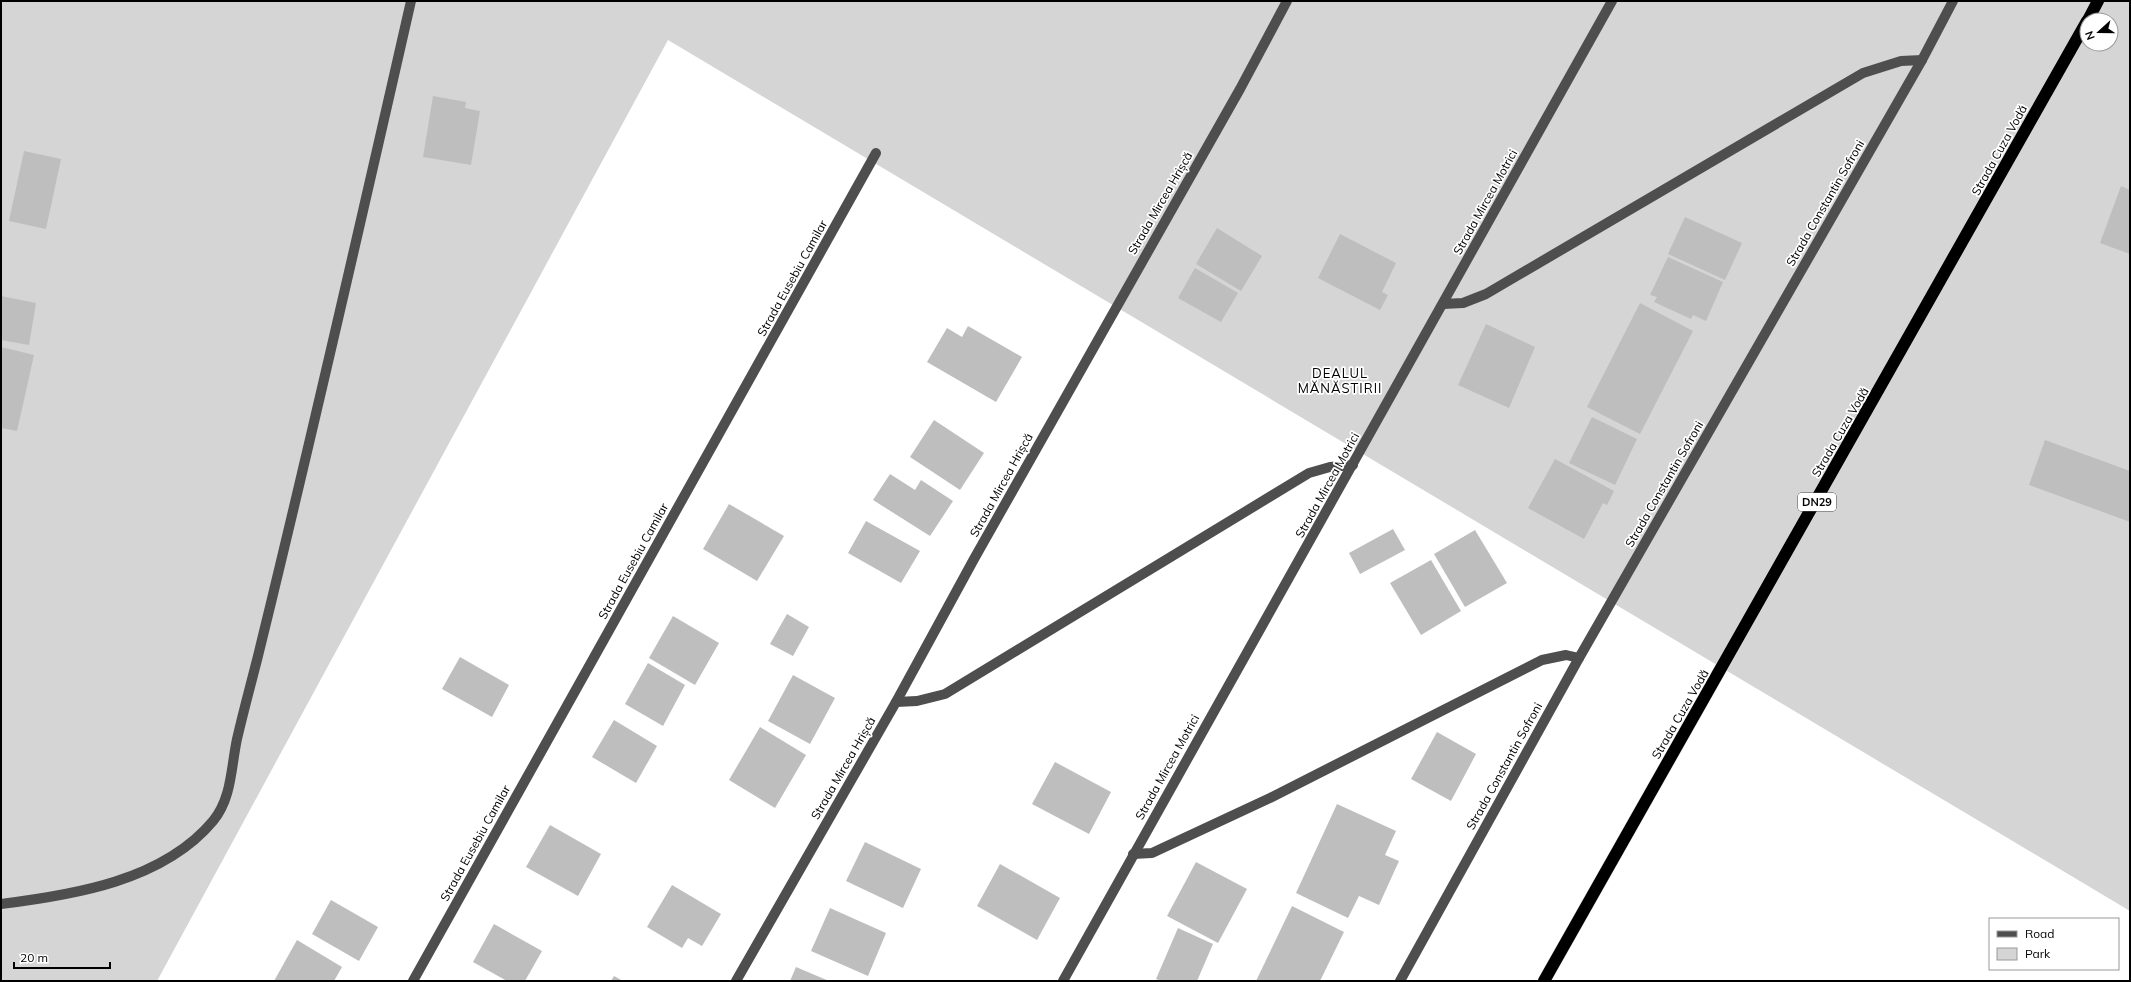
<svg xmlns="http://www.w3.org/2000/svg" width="2131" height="982" font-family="Mulish,sans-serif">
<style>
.green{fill:#d5d5d5;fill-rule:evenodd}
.building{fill:#bebebe}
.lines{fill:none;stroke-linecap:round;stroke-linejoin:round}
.highway-casing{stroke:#dbdbdb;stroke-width:13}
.minor{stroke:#4e4e4e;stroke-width:10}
.highway{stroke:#000;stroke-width:12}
.labels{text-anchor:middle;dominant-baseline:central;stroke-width:3.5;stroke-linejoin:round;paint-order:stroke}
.shield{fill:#fff;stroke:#4c4c4c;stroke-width:1}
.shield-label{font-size:11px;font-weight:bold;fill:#000}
.street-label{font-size:12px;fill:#000;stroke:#fff}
.neighbourhood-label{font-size:13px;letter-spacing:1px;fill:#000;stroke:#fff}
</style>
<rect width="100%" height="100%" fill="#fff"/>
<path class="green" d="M 1,1 L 2130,1 L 2130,911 L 668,40 L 157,981 L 1,981 ZM 2087,20 L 2111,20 L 2111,44 L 2087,44 Z"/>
<g class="building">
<polygon points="433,96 466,102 465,108 480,111 471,165 423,157"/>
<polygon points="24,151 61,159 46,229 9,221"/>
<polygon points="2121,186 2130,190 2130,254 2100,243"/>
<polygon points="1685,217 1742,243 1725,280 1668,254"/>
<polygon points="1217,228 1262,256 1241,291 1196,264"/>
<polygon points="1340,234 1396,263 1382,292 1388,295 1380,310 1318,278"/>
<polygon points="1668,257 1723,282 1706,321 1693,315 1691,319 1654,302 1657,297 1650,295"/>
<polygon points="1195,268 1238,293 1221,322 1178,298"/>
<polygon points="1,296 36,303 29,345 1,340"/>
<polygon points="1640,303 1693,331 1640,434 1587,407"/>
<polygon points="1486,324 1535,347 1509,408 1458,385"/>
<polygon points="968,326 1022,357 996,402 927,362 947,328 962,337"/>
<polygon points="1,347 34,355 17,431 1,428"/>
<polygon points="1592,417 1637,439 1615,485 1569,463"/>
<polygon points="934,420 984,453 960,490 910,457"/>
<polygon points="2045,440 2130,471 2130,522 2029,485"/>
<polygon points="1555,459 1614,491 1607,505 1603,503 1584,539 1528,508"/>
<polygon points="890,474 915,490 921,480 953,501 930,536 873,500"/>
<polygon points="729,504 784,536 757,581 703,549"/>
<polygon points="866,521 920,551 901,583 848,553"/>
<polygon points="1393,529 1405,550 1360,574 1349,553"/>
<polygon points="1475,530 1507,583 1465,607 1434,554"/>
<polygon points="1431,560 1461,611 1421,635 1390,583"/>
<polygon points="787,614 809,627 793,656 770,644"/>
<polygon points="673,616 719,643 695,685 649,658"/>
<polygon points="460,657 509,685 492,717 442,689"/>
<polygon points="648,663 685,685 663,726 625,704"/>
<polygon points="793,675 835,698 810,744 768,721"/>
<polygon points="614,720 657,746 636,783 592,757"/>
<polygon points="760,727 806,755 775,808 729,780"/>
<polygon points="1437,732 1476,754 1451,801 1411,779"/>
<polygon points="1055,762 1111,792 1089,834 1032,804"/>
<polygon points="1337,804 1396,831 1385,855 1399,861 1379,905 1359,896 1348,918 1296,893"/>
<polygon points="550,825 601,854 578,896 526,867"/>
<polygon points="865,842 921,869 903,908 846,881"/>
<polygon points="1196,862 1247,889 1218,943 1167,916"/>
<polygon points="1000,864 1060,898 1037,940 977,906"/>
<polygon points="672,885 721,914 702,946 688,938 682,948 647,927"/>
<polygon points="331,900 378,927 359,961 312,934"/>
<polygon points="1292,906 1344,932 1320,981 1256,981"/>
<polygon points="830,908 886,933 868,976 811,951"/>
<polygon points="494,924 542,951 525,981 507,981 473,962"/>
<polygon points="1178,928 1213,944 1197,981 1161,981 1156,979"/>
<polygon points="297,940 342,967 334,981 274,981"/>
<polygon points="796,967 829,981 790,981"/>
<polygon points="614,976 623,981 611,981"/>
</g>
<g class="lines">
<defs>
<g id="highway">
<polyline points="2088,20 2098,1"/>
<polyline points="1544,981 2087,21"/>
</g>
</defs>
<use href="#highway" class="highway-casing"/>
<g class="minor">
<polyline points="1443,304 1463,303 1486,294 1863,73 1901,61 1922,60"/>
<polyline points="896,702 917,701 945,694 1309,473 1330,467 1353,465"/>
<polyline points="1133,854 1152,853 1270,798 1542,660 1566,655 1579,658"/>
<path d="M 1,904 C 73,895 163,881 213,821 C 232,798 231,767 237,739 C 243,713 250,687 257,660 C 311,441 361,221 411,1"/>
<polyline points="413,981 876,153"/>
<polyline points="736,981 896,702 974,559 1240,89 1287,1"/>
<polyline points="1063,981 1612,1"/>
<polyline points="1400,981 1579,658 1922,60 1953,1"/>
</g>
<use href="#highway" class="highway"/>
</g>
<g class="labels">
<rect class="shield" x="1798" y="493" width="38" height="18" rx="3"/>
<g class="shield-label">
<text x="1817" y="502">DN29</text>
</g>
<g class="street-label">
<text transform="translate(1999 150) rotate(-61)">Strada Cuza Vodă</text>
<text transform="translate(1485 202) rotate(-61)">Strada Mircea Motrici</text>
<text transform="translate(1160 203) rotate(-60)">Strada Mircea Hrișcă</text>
<text transform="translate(1825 203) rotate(-60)">Strada Constantin Sofroni</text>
<text transform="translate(792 278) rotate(-61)">Strada Eusebiu Camilar</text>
<text transform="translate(1840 432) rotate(-60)">Strada Cuza Vodă</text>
<text transform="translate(1664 484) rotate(-60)">Strada Constantin Sofroni</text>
<text transform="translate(1001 485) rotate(-61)">Strada Mircea Hrișcă</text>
<text transform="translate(1327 485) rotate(-61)">Strada Mircea Motrici</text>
<text transform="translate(633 561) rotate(-61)">Strada Eusebiu Camilar</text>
<text transform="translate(1680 714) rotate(-60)">Strada Cuza Vodă</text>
<text transform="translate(1504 766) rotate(-61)">Strada Constantin Sofroni</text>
<text transform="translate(1167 767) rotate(-61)">Strada Mircea Motrici</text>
<text transform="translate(843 768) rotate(-60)">Strada Mircea Hrișcă</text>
<text transform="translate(475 843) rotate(-61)">Strada Eusebiu Camilar</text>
</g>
<g class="neighbourhood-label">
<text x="1340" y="373">DEALUL<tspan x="1340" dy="15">MĂNĂSTIRII</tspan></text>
</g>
</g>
<rect width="2131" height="982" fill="none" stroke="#000000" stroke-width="4"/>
<rect x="1989" y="918" width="130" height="52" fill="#ffffff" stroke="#999999"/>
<rect x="1997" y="931" width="20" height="6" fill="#4e4e4e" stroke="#999999"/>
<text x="2025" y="938" font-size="12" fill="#000000">Road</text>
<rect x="1997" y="948" width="20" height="12" fill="#d5d5d5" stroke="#999999"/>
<text x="2025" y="958" font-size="12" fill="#000000">Park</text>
<g transform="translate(2099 32) rotate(249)"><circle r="19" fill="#ffffff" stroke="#999999"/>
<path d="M0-3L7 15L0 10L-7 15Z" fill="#000000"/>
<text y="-6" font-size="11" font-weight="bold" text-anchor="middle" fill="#000000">N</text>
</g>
<path d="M14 962v6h96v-6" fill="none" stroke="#000000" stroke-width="2"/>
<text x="20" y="962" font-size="12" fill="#000000" stroke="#ffffff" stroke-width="3" paint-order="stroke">20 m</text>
</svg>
